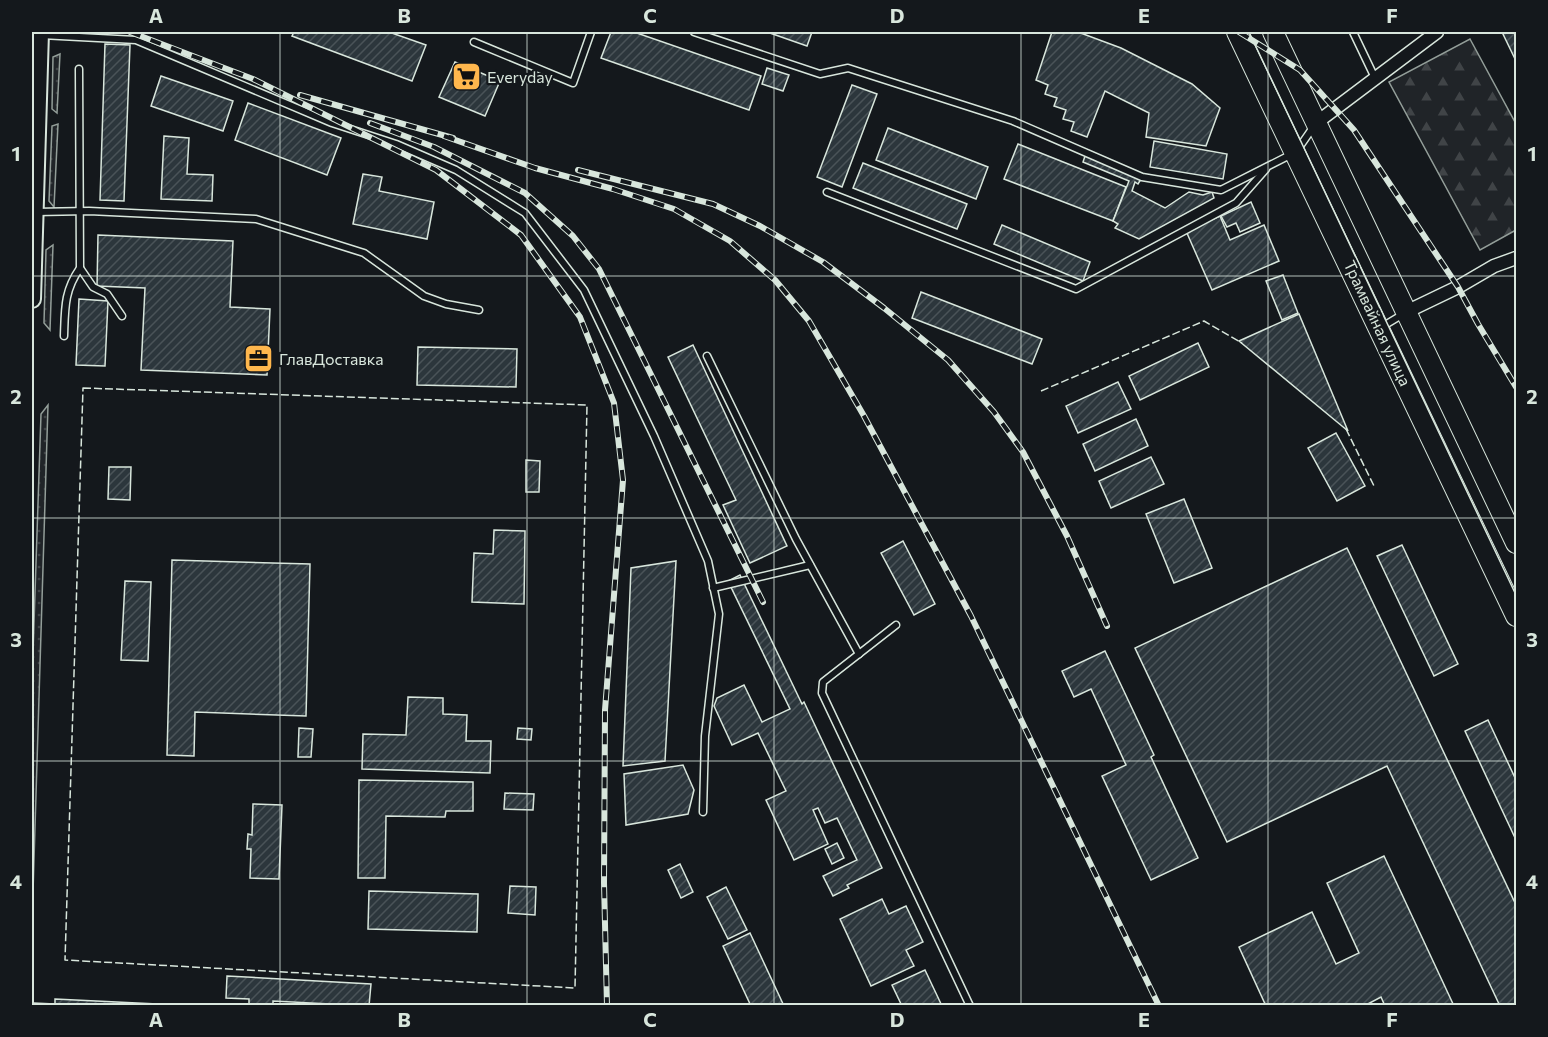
<svg xmlns="http://www.w3.org/2000/svg" width="1548" height="1037" font-family="Commissioner,sans-serif">
<style>
.grass{fill:url(#grass-dots);stroke:#939e99;stroke-width:1.5}
.forest{fill:url(#forest-firs);stroke:#939e99;stroke-width:1.5}
.building{fill:url(#building-hatch);stroke:#d8e6dc;stroke-width:1.5}
.lines{fill:none;stroke-linecap:round;stroke-linejoin:round}
.lane-casing{stroke:#d8e6dc;stroke-width:9}
.street-casing{stroke:#d8e6dc;stroke-width:15}
.secondary-casing{stroke:#d8e6dc;stroke-width:20}
.primary-casing{stroke:#d8e6dc;stroke-width:22}
.lane{stroke:#14181c;stroke-width:6}
.street{stroke:#14181c;stroke-width:12}
.secondary{stroke:#14181c;stroke-width:16}
.primary{stroke:#14181c;stroke-width:20}
.tram{stroke:#d8e6dc;stroke-width:1.5}
.rail-casing{stroke:#d8e6dc;stroke-width:6}
.rail{stroke:#14181c;stroke-width:4;stroke-dasharray:11;stroke-linecap:butt}
.fence{stroke:#d8e6dc;stroke-width:1.5;stroke-dasharray:8 3;stroke-linecap:butt}
.grid{fill:none;stroke:#d8e6dc;stroke-width:1.5;stroke-opacity:0.55}
.labels{text-anchor:middle;dominant-baseline:central;stroke-width:4.5;stroke-linejoin:round;paint-order:stroke}
.poi-label{font-size:16px;fill:#d8e6dc;stroke:#14181c;text-anchor:start}
.street-label{font-size:16px;fill:#d8e6dc;stroke:#14181c}
.neatline{fill:none;stroke:#d8e6dc;stroke-width:2}
.grid-label{font-size:20px;text-anchor:middle;font-weight:bold;fill:#d8e6dc}
</style>
<defs>
<pattern id="grass-dots" width="8" height="8" patternUnits="userSpaceOnUse" patternTransform="scale(1.5)"><rect width="8" height="8" fill="#202428"/><path d="M2 2h.1M6 6h.1" fill="none" stroke="#404447" stroke-width="1.8" stroke-linecap="round"/></pattern>
<pattern id="forest-firs" width="22" height="20" patternUnits="userSpaceOnUse" patternTransform="scale(1.5)"><rect width="22" height="20" fill="#202428"/><path d="M5 1l3.5 6h-7zM16 11l3.5 6h-7z" fill="#404447"/></pattern>
<pattern id="building-hatch" width="6" height="6" patternUnits="userSpaceOnUse" patternTransform="scale(1.5)"><rect width="6" height="6" fill="#2c363c"/><path d="M-1 1l2-2M0 6l6-6M5 7l2-2" fill="none" stroke="#4a5358"/></pattern>
</defs>
<rect width="100%" height="100%" fill="#14181c"/>
<g class="grass">
<polygon points="60,54 57,113 52,109 53,57"/>
<polygon points="58,124 54,207 49,201 52,126"/>
<polygon points="53,245 50,330 44,323 46,250"/>
<polygon points="48,405 32,925 32,683 41,414"/>
</g>
<polygon class="forest" points="1470,39 1516,124 1516,230 1480,250 1389,82"/>
<g class="building">
<polygon points="294,32 389,32 426,45 412,81 292,36"/>
<polygon points="611,32 634,32 761,76 749,110 601,58"/>
<polygon points="767,32 812,32 807,46"/>
<polygon points="1052,32 1078,32 1121,48 1192,84 1220,108 1206,146 1146,137 1149,113 1105,91 1087,137 1071,131 1074,122 1063,119 1066,110 1054,106 1057,98 1045,94 1048,85 1036,80"/>
<polygon points="1502,32 1516,32 1516,61"/>
<polygon points="105,44 130,45 124,201 100,200"/>
<polygon points="455,62 500,81 485,116 439,97"/>
<polygon points="767,68 789,75 783,91 762,84"/>
<polygon points="161,76 233,101 223,131 151,106"/>
<polygon points="852,85 877,94 842,187 817,177"/>
<polygon points="248,103 341,138 327,175 235,140"/>
<polygon points="888,128 988,167 976,199 876,160"/>
<polygon points="164,136 189,138 187,174 213,175 212,201 161,199"/>
<polygon points="1154,141 1227,154 1223,179 1150,167"/>
<polygon points="1018,144 1126,187 1113,221 1004,179"/>
<polygon points="1086,153 1141,179 1138,184 1135,182 1132,191 1165,208 1189,192 1203,195 1212,192 1214,198 1139,239 1115,228 1118,224 1113,221 1129,181 1083,162"/>
<polygon points="863,163 967,204 957,229 853,188"/>
<polygon points="363,174 382,177 379,191 434,202 427,239 353,224"/>
<polygon points="1251,202 1260,223 1240,232 1236,223 1227,227 1221,216"/>
<polygon points="1220,216 1230,240 1264,225 1279,261 1212,290 1186,231"/>
<polygon points="1002,225 1090,262 1083,281 994,244"/>
<polygon points="98,235 233,241 230,307 270,309 267,375 141,370 145,288 97,286"/>
<polygon points="1283,275 1298,313 1282,320 1266,281"/>
<polygon points="921,292 1042,339 1032,364 912,318"/>
<polygon points="79,299 108,301 105,366 76,365"/>
<polygon points="1299,314 1348,431 1239,341"/>
<polygon points="1198,343 1209,367 1140,400 1129,376"/>
<polygon points="693,345 787,546 750,563 723,505 736,500 668,357"/>
<polygon points="418,347 517,349 516,387 417,385"/>
<polygon points="1118,382 1131,409 1078,433 1066,406"/>
<polygon points="1136,419 1148,446 1095,471 1083,444"/>
<polygon points="1336,433 1365,486 1337,501 1308,448"/>
<polygon points="1151,457 1164,484 1111,508 1099,481"/>
<polygon points="526,460 540,461 539,492 526,492"/>
<polygon points="109,467 131,467 130,500 108,499"/>
<polygon points="1184,499 1212,568 1174,583 1146,514"/>
<polygon points="494,530 525,531 524,604 472,602 474,553 493,554"/>
<polygon points="903,541 935,604 914,615 881,553"/>
<polygon points="1402,545 1458,664 1434,676 1377,556"/>
<polygon points="1347,548 1516,905 1516,1006 1500,1006 1387,766 1227,842 1135,648"/>
<polygon points="172,560 310,564 306,716 195,712 194,756 167,755"/>
<polygon points="676,561 665,761 623,766 631,568"/>
<polygon points="740,575 802,704 804,702 882,868 847,885 849,888 833,896 823,876 857,860 837,818 825,823 818,808 813,810 828,844 794,860 766,800 786,791 758,733 732,745 714,706 717,698 744,685 762,722 790,709 728,581"/>
<polygon points="125,581 151,582 148,661 121,660"/>
<polygon points="1105,651 1154,755 1151,757 1198,858 1151,880 1102,776 1126,765 1091,689 1074,697 1062,671"/>
<polygon points="408,697 443,698 443,714 467,715 466,741 491,741 490,773 362,769 363,734 406,735"/>
<polygon points="1488,720 1516,780 1516,840 1465,731"/>
<polygon points="299,728 313,729 311,757 298,757"/>
<polygon points="518,728 532,729 531,740 517,739"/>
<polygon points="683,765 694,790 688,814 626,825 624,774"/>
<polygon points="359,780 473,782 473,811 446,811 445,817 386,816 385,878 358,878"/>
<polygon points="505,793 534,794 533,810 504,809"/>
<polygon points="253,804 282,805 279,879 250,878 251,849 247,849 248,834 252,835"/>
<polygon points="837,843 844,858 832,864 825,849"/>
<polygon points="1384,856 1454,1006 1385,1006 1381,997 1364,1006 1266,1006 1239,947 1312,912 1336,964 1359,953 1327,883"/>
<polygon points="680,864 693,892 681,898 668,870"/>
<polygon points="510,886 536,887 535,915 508,913"/>
<polygon points="726,887 747,930 728,939 707,897"/>
<polygon points="369,891 478,894 477,932 368,929"/>
<polygon points="882,899 889,914 906,906 923,942 906,950 914,966 871,986 840,919"/>
<polygon points="750,933 784,1006 751,1006 723,946"/>
<polygon points="925,970 942,1006 902,1006 892,985"/>
<polygon points="227,976 371,984 369,1006 273,1001 273,1006 249,1006 249,999 226,998"/>
<polygon points="55,999 157,1004 157,1006 34,1006 34,1003 55,1004"/>
</g>
<g class="lines">
<defs>
<g id="lane">
<polyline points="694,32 820,74 848,68 1013,121 1142,177 1221,190 1296,152 1314,126"/>
<polyline points="1353,32 1375,78"/>
<polyline points="41,35 136,40 332,123 396,144 456,170 525,213 584,290 654,436 708,561 719,614 705,736 703,812"/>
<polyline points="474,42 573,83 591,32"/>
<polyline points="827,192 1076,289 1236,203 1266,169"/>
<polyline points="35,212 89,211 256,219 364,253 424,296 446,304 479,310"/>
<polyline points="80,268 93,287 107,294 122,316"/>
<polyline points="1380,328 1405,313"/>
<path d="M 64,336 C 65,308 64,291 80,268 L 79,69"/>
<polyline points="707,356 796,539 859,654"/>
<polyline points="713,588 810,565"/>
<polyline points="896,625 823,682 822,693 970,1006"/>
</g>
<g id="street">
<polyline points="1316,123 1437,32"/>
<polyline points="1406,312 1458,287 1494,266 1516,258"/>
</g>
<polyline id="secondary" points="32,299 40,32"/>
<g id="primary">
<polyline points="1237,32 1516,616"/>
<polyline points="1273,32 1516,543"/>
</g>
</defs>
<use href="#lane" class="lane-casing"/>
<use href="#street" class="street-casing"/>
<use href="#secondary" class="secondary-casing"/>
<use href="#primary" class="primary-casing"/>
<use href="#lane" class="lane"/>
<use href="#street" class="street"/>
<use href="#secondary" class="secondary"/>
<use href="#primary" class="primary"/>
<polyline class="tram" points="1249,32 1516,595"/>
<defs>
<g id="rail">
<polyline points="130,32 253,79 436,170 521,235 580,317 614,403 623,480 605,710 604,883 607,1006"/>
<polyline points="1239,32 1300,70 1354,130 1458,287 1478,324 1516,387"/>
<polyline points="300,95 453,138"/>
<polyline points="370,123 434,147 525,193 573,236 599,269 763,602"/>
<polyline points="444,136 535,168 613,189 674,209 730,241 775,280 809,321 864,416 971,616 1159,1006"/>
<polyline points="578,170 713,204 760,226 823,262 884,308 948,360 994,412 1023,452 1067,536 1107,626"/>
</g>
</defs>
<use href="#rail" class="rail-casing"/>
<use href="#rail" class="rail"/>
<g class="fence">
<polygon points="83,388 587,405 575,988 65,960"/>
<polyline points="1041,391 1204,321 1242,343"/>
<polyline points="1346,429 1375,488"/>
</g>
</g>
<path class="grid" d="M 280,32 L 280,1006M 527,32 L 527,1006M 774,32 L 774,1006M 1021,32 L 1021,1006M 1268,32 L 1268,1006M 32,276 L 1516,276M 32,518 L 1516,518M 32,761 L 1516,761"/>
<defs>
<symbol id="supermarket-square" viewBox="-11 -11 22 22"><rect x="-9" y="-9" width="18" height="18" rx="4" fill="#ffb74d" stroke="#14181c"/><path d="M-6-5.5h2.5l.6 2H6L4.5 2H-2.5L-4.4-4H-6ZM-1.5 3.2a1.3 1.3 0 1 0 .1 0ZM3 3.2a1.3 1.3 0 1 0 .1 0Z" fill="#111"/></symbol>
<symbol id="office-square" viewBox="-11 -11 22 22"><rect x="-9" y="-9" width="18" height="18" rx="4" fill="#ffb74d" stroke="#14181c"/><path d="M-6-3h4V-5.5h4V-3h4V5H-6ZM-1-4.5V-3h2v-1.5ZM-6 0V1H6V0Z" fill="#111"/></symbol>
</defs>
<g fill-rule="evenodd">
<use href="#supermarket-square" x="450" y="60" width="33" height="33"/>
<use href="#office-square" x="242" y="342" width="33" height="33"/>
</g>
<g class="labels">
<g class="poi-label">
<text x="487" y="76">Everyday</text>
<text x="279" y="358">ГлавДоставка</text>
</g>
<g class="street-label">
<text transform="translate(1378 323) rotate(65)">Трамвайная улица</text>
</g>
</g>
<rect width="1548" height="1037" fill="none" stroke="#14181c" stroke-width="66"/>
<rect x="33" y="33" width="1482" height="971" class="neatline"/>
<g class="grid-label">
<text x="156" y="23">A</text>
<text x="404" y="23">B</text>
<text x="650" y="23">C</text>
<text x="897" y="23">D</text>
<text x="1144" y="23">E</text>
<text x="1392" y="23">F</text>
<text x="16" y="161">1</text>
<text x="1532" y="161">1</text>
<text x="16" y="404">2</text>
<text x="1532" y="404">2</text>
<text x="16" y="647">3</text>
<text x="1532" y="647">3</text>
<text x="16" y="889">4</text>
<text x="1532" y="889">4</text>
<text x="156" y="1027">A</text>
<text x="404" y="1027">B</text>
<text x="650" y="1027">C</text>
<text x="897" y="1027">D</text>
<text x="1144" y="1027">E</text>
<text x="1392" y="1027">F</text>
</g>
</svg>
